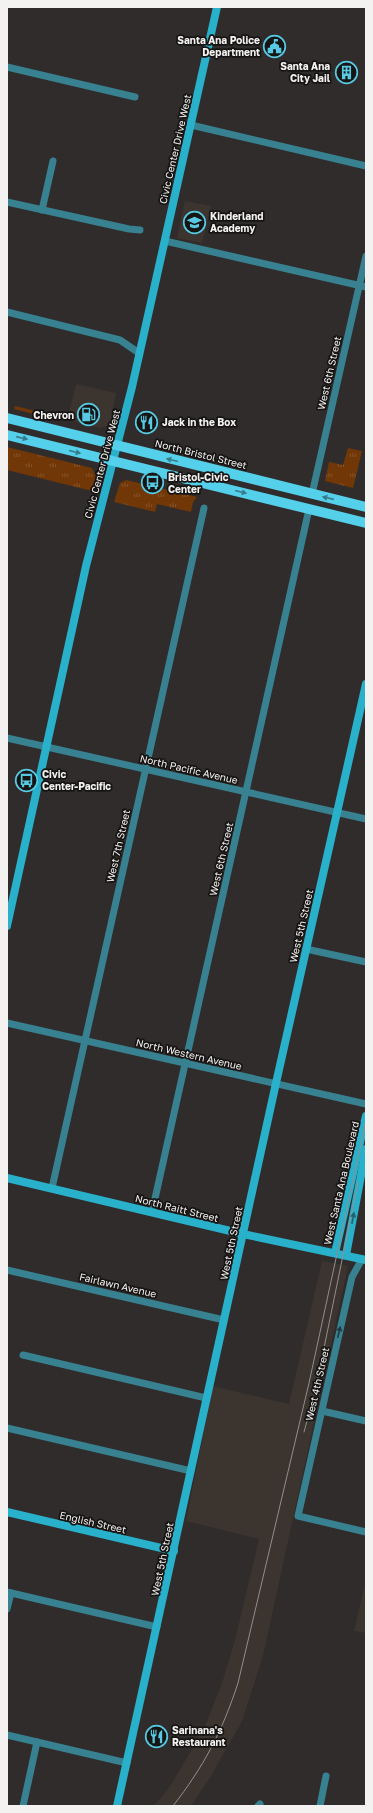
<svg xmlns="http://www.w3.org/2000/svg" width="373" height="1813" font-family="'Golos Text',sans-serif">
<style>
.built{fill:#3c342f}
.grass{fill:url(#grass-tufts)}
.lines{fill:none;stroke-linecap:round;stroke-linejoin:round}
.street{stroke:#388191;stroke-width:7}
.secondary{stroke:#29b0ca;stroke-width:8}
.primary{stroke:#54d0eb;stroke-width:10}
.tram{stroke:#928f8e;stroke-width:1}
.oneway{fill:#387c8a}
.oneway2{fill:#20626f}
.oneway3{fill:#223b40}
.labels{text-anchor:middle;dominant-baseline:central;stroke-width:3.5;stroke-linejoin:round;paint-order:stroke}
.poi-label{font-size:10px;font-weight:bold;fill:#f4f2f1;stroke:#161514;text-anchor:start}
.street-label{font-size:10px;fill:#f4f2f1;stroke:#161514}
</style>
<defs>
<pattern id="grass-tufts" width="24" height="20" patternUnits="userSpaceOnUse"><rect width="24" height="20" fill="#713707"/><path d="M3 7l-1-3M5 7V3M7 7l1-3M15 17l-1-3M17 17v-4M19 17l1-3" fill="none" stroke="#86542c"/></pattern>
</defs>
<rect width="100%" height="100%" fill="#2f2c2b"/>
<g class="built">
<polygon points="185,201 211,206 202,243 177,238"/>
<polygon points="76,384 116,393 110,423 106,426 100,428 67,420"/>
<polygon points="322,1261 348,1266 263,1656 242,1721 211,1776 191,1806 154,1806 171,1785 192,1749 207,1721 222,1683 235,1640 259,1539 186,1521 213,1386 289,1404"/>
<polygon points="366,1579 366,1633 354,1631"/>
</g>
<g class="grass">
<polygon points="15,406 52,415 51,418 49,418 14,409"/>
<polygon points="7,447 92,468 96,477 92,491 7,470"/>
<polygon points="348,448 362,451 353,488 325,481 329,462 343,465"/>
<polygon points="126,480 197,497 193,502 191,512 157,504 155,512 114,502 120,483"/>
</g>
<g class="lines">
<g class="street">
<polyline points="7,67 135,97"/>
<polyline points="191,125 366,166"/>
<polyline points="7,202 129,229 140,230"/>
<polyline points="42,210 53,161"/>
<polyline points="165,241 366,287"/>
<polyline points="7,312 120,340 139,353"/>
<polyline points="312,494 366,256"/>
<polyline points="7,738 366,819"/>
<polyline points="306,949 366,962"/>
<polyline points="7,1023 366,1104"/>
<polyline points="52,1188 204,508"/>
<polyline points="152,1212 309,509"/>
<polyline points="362,1259 352,1277 298,1516 366,1532"/>
<polyline points="7,1270 224,1320"/>
<polyline points="23,1355 206,1398"/>
<polyline points="322,1411 366,1421"/>
<polyline points="7,1428 191,1471"/>
<polyline points="7,1592 157,1627"/>
<polyline points="7,1609 11,1593"/>
<polyline points="7,1735 127,1763"/>
<polyline points="23,1806 37,1742"/>
<polyline points="258,1806 260,1804"/>
<polyline points="320,1806 326,1776"/>
</g>
<g class="secondary">
<polyline points="7,926 86,566 132,387 217,7"/>
<polyline points="7,1178 243,1234 366,1260"/>
<polyline points="335,1253 366,1116"/>
<polyline points="346,1255 366,1149"/>
<polyline points="7,1512 174,1551"/>
<polyline points="117,1806 276,1083 366,684"/>
</g>
<g class="primary">
<polyline points="7,418 366,507"/>
<polyline points="7,435 366,523"/>
</g>
<g class="tram">
<polyline points="304,1432 315,1392 358,1182"/>
<path d="M 173,1806 C 204,1766 222,1732 238,1683 L 309,1383 L 366,1120"/>
</g>
</g>
<defs><path id="oneway-solid" d="M-6-.8H1V-3.2L6.5 0L1 3.2V.8H-6Z"/></defs>
<g class="oneway">
<use href="#oneway-solid" transform="translate(22 438) rotate(13)"/>
<use href="#oneway-solid" transform="translate(75 452) rotate(14)"/>
<use href="#oneway-solid" transform="translate(172 460) rotate(-166)"/>
<use href="#oneway-solid" transform="translate(241 492) rotate(14)"/>
<use href="#oneway-solid" transform="translate(328 498) rotate(-167)"/>
</g>
<use class="oneway2" href="#oneway-solid" transform="translate(353 1218) rotate(-79)"/>
<use class="oneway3" href="#oneway-solid" transform="translate(339 1332) rotate(-77)"/>
<defs>
<symbol id="civic-ring" viewBox="-11 -11 22 22"><circle r="9.5" fill="#161514" stroke="#57c9e2" stroke-width="1.5"/><path d="M-.6-6.5H3V-4.5H.6V-3L4-1V1h2V6H-6V1h2V-1L-.6-3ZM-1.2 2.5V6h2.4V2.5Z" fill="#57c9e2"/></symbol>
<symbol id="building-ring" viewBox="-11 -11 22 22"><circle r="9.5" fill="#161514" stroke="#57c9e2" stroke-width="1.5"/><path d="M-4-6H4V6H1V3H-1V6H-4ZM-2.5-4.3h1.7v1.8h-1.7ZM.8-4.3h1.7v1.8H.8ZM-2.5-1h1.7V.8h-1.7ZM.8-1h1.7V.8H.8Z" fill="#57c9e2"/></symbol>
<symbol id="school-ring" viewBox="-11 -11 22 22"><circle r="9.5" fill="#161514" stroke="#57c9e2" stroke-width="1.5"/><path d="M0-5L7-2L0 1L-7-2ZM-4 1L0 2.5L4 1V4Q0 6-4 4Z" fill="#57c9e2"/></symbol>
<symbol id="fuel-ring" viewBox="-11 -11 22 22"><circle r="9.5" fill="#161514" stroke="#57c9e2" stroke-width="1.5"/><path d="M-5.5-6h7V0h2V4h1.3V-2.5L3-4.5l.8-.8L6-3V5H2.5V1h-1V6h-7ZM-4.2-4.7v3.2H.2V-4.7Z" fill="#57c9e2"/></symbol>
<symbol id="restaurant-ring" viewBox="-11 -11 22 22"><circle r="9.5" fill="#161514" stroke="#57c9e2" stroke-width="1.5"/><path d="M-5-6h1v4h1v-4h1v4h1v-4h1v5L-1.5 .5V6h-2V.5L-5-1ZM5-6V6H3V1.5H1.5Q1.5-4 5-6Z" fill="#57c9e2"/></symbol>
<symbol id="bus-ring" viewBox="-11 -11 22 22"><circle r="9.5" fill="#161514" stroke="#57c9e2" stroke-width="1.5"/><path d="M-5-6H5V4H4V6H2V4H-2V6H-4V4H-5ZM-3.5-4V0h7V-4ZM-3.5 1.2v1.5H-2V1.2ZM2 1.2v1.5H3.5V1.2Z" fill="#57c9e2"/></symbol>
</defs>
<g fill-rule="evenodd">
<use href="#civic-ring" x="262" y="34" width="25" height="25"/>
<use href="#building-ring" x="334" y="60" width="25" height="25"/>
<use href="#school-ring" x="182" y="210" width="25" height="25"/>
<use href="#fuel-ring" x="76" y="402" width="25" height="25"/>
<use href="#restaurant-ring" x="134" y="410" width="25" height="25"/>
<use href="#bus-ring" x="140" y="470" width="25" height="25"/>
<use href="#bus-ring" x="14" y="768" width="25" height="25"/>
<use href="#restaurant-ring" x="144" y="1724" width="25" height="25"/>
</g>
<g class="labels">
<g class="poi-label">
<text x="260" y="40" text-anchor="end">Santa Ana Police<tspan x="260" dy="12">Department</tspan></text>
<text x="330" y="66" text-anchor="end">Santa Ana<tspan x="330" dy="12">City Jail</tspan></text>
<text x="210" y="216">Kinderland<tspan x="210" dy="12">Academy</tspan></text>
<text x="74" y="415" text-anchor="end">Chevron</text>
<text x="162" y="422">Jack in the Box</text>
<text x="168" y="477">Bristol-Civic<tspan x="168" dy="12">Center</tspan></text>
<text x="42" y="774">Civic<tspan x="42" dy="12">Center-Pacific</tspan></text>
<text x="172" y="1730">Sarinana's<tspan x="172" dy="12">Restaurant</tspan></text>
</g>
<g class="street-label">
<text transform="translate(175 149) rotate(-77)">Civic Center Drive West</text>
<text transform="translate(329 373) rotate(-77)">West 6th Street</text>
<text transform="translate(201 454) rotate(14)">North Bristol Street</text>
<text transform="translate(102 464) rotate(-75)">Civic Center Drive West</text>
<text transform="translate(189 769) rotate(13)">North Pacific Avenue</text>
<text transform="translate(118 846) rotate(-77)">West 7th Street</text>
<text transform="translate(221 859) rotate(-77)">West 6th Street</text>
<text transform="translate(301 926) rotate(-77)">West 5th Street</text>
<text transform="translate(189 1054) rotate(13)">North Western Avenue</text>
<text transform="translate(341 1183) rotate(-77)">West Santa Ana Boulevard</text>
<text transform="translate(177 1208) rotate(14)">North Raitt Street</text>
<text transform="translate(231 1243) rotate(-78)">West 5th Street</text>
<text transform="translate(118 1285) rotate(13)">Fairlawn Avenue</text>
<text transform="translate(317 1384) rotate(-77)">West 4th Street</text>
<text transform="translate(93 1522) rotate(13)">English Street</text>
<text transform="translate(162 1559) rotate(-78)">West 5th Street</text>
</g>
</g>
<rect width="373" height="1813" fill="none" stroke="#f4f2f1" stroke-width="16"/>
</svg>
